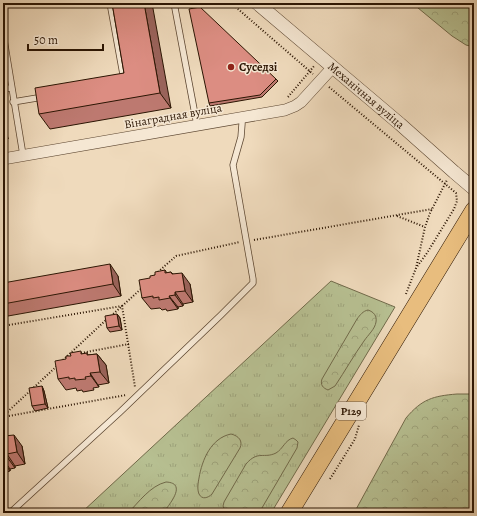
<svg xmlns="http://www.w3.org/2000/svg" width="477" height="516" font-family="Alegreya,serif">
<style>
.grass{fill:url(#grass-tufts);stroke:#716a4a}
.forest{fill:url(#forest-crowns);stroke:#716a4a}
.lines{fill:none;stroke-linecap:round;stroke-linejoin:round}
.service-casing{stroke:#5c4631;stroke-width:7}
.minor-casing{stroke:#5c4631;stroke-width:12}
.tertiary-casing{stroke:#5c4631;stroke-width:14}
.primary-casing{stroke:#2b1503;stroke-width:18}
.path{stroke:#2b1503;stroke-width:2;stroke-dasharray:1 2;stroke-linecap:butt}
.service{stroke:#f5e7d3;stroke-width:5.5}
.minor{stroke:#f5e7d3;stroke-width:11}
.tertiary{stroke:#f5e7d3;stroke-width:13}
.primary{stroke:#e8bd7e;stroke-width:17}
.wall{fill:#bd7970;stroke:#2b1503}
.shaded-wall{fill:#9a635b;stroke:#2b1503}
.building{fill:#dc8d82;stroke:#2b1503}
.poi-dot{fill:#8f2418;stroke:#f5e7d3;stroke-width:1.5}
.labels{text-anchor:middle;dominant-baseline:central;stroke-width:3;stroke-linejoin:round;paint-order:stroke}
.shield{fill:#f5e7d3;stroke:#685441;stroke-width:1}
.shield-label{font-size:11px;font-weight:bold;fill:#2b1503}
.poi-label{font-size:12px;font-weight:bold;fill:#2b1503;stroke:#f5e7d3;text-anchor:start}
.street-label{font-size:12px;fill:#2b1503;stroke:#f5e7d3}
</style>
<defs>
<pattern id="grass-tufts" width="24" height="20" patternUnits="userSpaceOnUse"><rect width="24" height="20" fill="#b7c092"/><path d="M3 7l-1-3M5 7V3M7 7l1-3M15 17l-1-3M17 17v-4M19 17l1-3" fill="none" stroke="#9ea47c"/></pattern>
<pattern id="forest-crowns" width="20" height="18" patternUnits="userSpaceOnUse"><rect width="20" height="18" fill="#b7c092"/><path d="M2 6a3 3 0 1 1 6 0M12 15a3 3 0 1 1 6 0" fill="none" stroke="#9ea47c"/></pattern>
</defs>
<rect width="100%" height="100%" fill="#efdabc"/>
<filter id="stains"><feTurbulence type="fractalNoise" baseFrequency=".005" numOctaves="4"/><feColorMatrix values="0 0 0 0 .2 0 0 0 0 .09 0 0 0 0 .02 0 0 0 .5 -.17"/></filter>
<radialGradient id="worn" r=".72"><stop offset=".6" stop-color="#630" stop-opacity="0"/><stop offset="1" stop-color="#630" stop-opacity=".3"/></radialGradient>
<polygon class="grass" points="331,281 395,307 271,513 81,513"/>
<g class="forest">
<polygon points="412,3 474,3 474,47 466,45 452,36"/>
<path d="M 368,310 C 374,312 377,316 376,322 C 375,329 368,335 364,341 C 354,355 345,371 335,386 L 328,390 C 323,388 320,385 322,379 L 357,319 C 360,315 363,311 368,310 Z"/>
<path d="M 457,394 L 474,394 L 474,513 L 354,513 L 406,418 C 422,399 433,396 457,394 Z"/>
<path d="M 231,434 C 239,436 243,441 240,448 L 212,494 C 208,498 202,500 199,494 C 197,489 198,483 199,478 C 202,460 211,438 231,434 Z"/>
<path d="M 293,438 L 296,440 L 298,442 L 297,448 L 259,513 L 226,513 L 223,506 L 224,502 L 246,464 C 258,450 264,459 276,453 C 283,449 285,440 293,438 Z"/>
<path d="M 166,482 C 188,483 169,505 163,513 L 128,513 C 139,502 150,486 166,482 Z"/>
</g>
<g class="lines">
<defs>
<g id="service">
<polyline points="110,3 124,80"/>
<polyline points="174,3 197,125"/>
<polyline points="3,33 23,155"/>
<polyline points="3,89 11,88"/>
<polyline points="13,102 43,97"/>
<polyline points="4,513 12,511 119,413 221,315 253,283 253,279 233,165 241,137 242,124 242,117"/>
</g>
<polyline id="minor" points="3,159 285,110 295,106 301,102 332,68"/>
<g id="tertiary">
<path id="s1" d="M 257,3 L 400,124 L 454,172 L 474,189"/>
</g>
<polyline id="primary" points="289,513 474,210"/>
</defs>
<use href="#service" class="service-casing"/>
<use href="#minor" class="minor-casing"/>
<use href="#tertiary" class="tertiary-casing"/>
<use href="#primary" class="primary-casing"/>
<g class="path">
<polyline points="231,3 313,74"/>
<polyline points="329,87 456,193 457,201 454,209 427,253 416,268"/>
<polyline points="288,97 315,65"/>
<polyline points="397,216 425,227"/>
<polyline points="254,240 432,209"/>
<polyline points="158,272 176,256 240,242"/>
<polyline points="406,294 416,268 425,227 430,213 447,180"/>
<polyline points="111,316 142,288"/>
<polyline points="3,326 122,306 135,387"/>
<polyline points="81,353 129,344"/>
<polyline points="63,360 106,320"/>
<polyline points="3,416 58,365"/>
<polyline points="3,417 126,395"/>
<polyline points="330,479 355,439 359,425"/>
</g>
<use href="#service" class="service"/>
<use href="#minor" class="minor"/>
<use href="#tertiary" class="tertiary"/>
<use href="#primary" class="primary"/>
</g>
<g class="wall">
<polygon points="112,3 171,108 50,129 39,114 124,73"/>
<polygon points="276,79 278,81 262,97 210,106 209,103"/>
<polygon points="3,112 8,139 3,140"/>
<polygon points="165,270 167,273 171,272 173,274 190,284 193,302 183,304 183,306 178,307 178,309 167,311 166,309 162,310 160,308 151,309 142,298 150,278 155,275"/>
<polygon points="118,276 121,296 8,316 3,308 3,283"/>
<polygon points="117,314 120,318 122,330 110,332 107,328"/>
<polygon points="87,353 88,355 97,354 106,365 109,383 98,385 99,387 93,388 94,390 83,392 82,390 77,391 76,388 66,390 58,379 82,354"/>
<polygon points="42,386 44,391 48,408 35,411 32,406"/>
<polygon points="3,434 5,436 22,446 25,464 15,466 15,468 10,469 10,471 3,473"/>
</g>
<g class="shaded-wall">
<polygon points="144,3 152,3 171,108 160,93"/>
<polygon points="3,112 8,139 3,131"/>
<polygon points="110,264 118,276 121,296 113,284"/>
<polygon points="182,273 190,284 193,302 185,291"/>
<polygon points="175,292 183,304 183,306 175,295"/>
<polygon points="169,296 178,307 178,309 170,298"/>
<polygon points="117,314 120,318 122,330 119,326"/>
<polygon points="97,354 106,365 109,383 100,372"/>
<polygon points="90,373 98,385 99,387 91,376"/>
<polygon points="42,386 44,391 48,408 45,404"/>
<polygon points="14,435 22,446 25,464 17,452"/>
<polygon points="7,454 15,466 15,468 7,457"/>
<polygon points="3,459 10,469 10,471 3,461"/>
</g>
<g class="building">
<polygon points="112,3 144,3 160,93 39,114 35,88 124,73"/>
<polygon points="200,7 276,79 260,95 209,103 189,9"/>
<polygon points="110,264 113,284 3,304 3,283"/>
<polygon points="165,270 165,273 171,272 172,274 182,273 185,291 175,292 175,295 169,296 170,298 159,300 159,297 153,298 153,296 142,298 139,280 150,278 150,276 155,275 155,272"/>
<polygon points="117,314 119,326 107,328 105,316"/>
<polygon points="81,351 81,354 87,353 87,355 97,354 100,372 90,373 91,376 85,377 86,379 75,380 75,378 69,379 69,377 58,379 55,361 66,359 66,356 71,356 70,353"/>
<polygon points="42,386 45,404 32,406 29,388"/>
<polygon points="3,434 4,436 14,435 17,452 7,454 7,457 3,457"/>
</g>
<circle class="poi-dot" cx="231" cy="67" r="4"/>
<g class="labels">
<rect class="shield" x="336" y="402" width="30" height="18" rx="3"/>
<g class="shield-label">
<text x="351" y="411">Р129</text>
</g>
<g class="poi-label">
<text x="239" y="67">Суседзі</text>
</g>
<g class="street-label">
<text stroke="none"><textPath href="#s1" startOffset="143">Механічная вуліца</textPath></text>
<text transform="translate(173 116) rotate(-10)">Вінаградная вуліца</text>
</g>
</g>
<rect width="477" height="516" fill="none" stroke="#efdabc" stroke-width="16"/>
<rect x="4" y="4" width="469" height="508" fill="none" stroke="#2b1503" stroke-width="2"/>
<rect x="8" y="8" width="461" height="500" fill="none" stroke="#2b1503"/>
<path d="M28 44v6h75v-6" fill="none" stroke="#2b1503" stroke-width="2"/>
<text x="34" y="44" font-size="12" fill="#2b1503" stroke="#f5e7d3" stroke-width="3" paint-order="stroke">50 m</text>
<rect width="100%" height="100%" filter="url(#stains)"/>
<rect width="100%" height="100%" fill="url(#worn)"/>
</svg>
